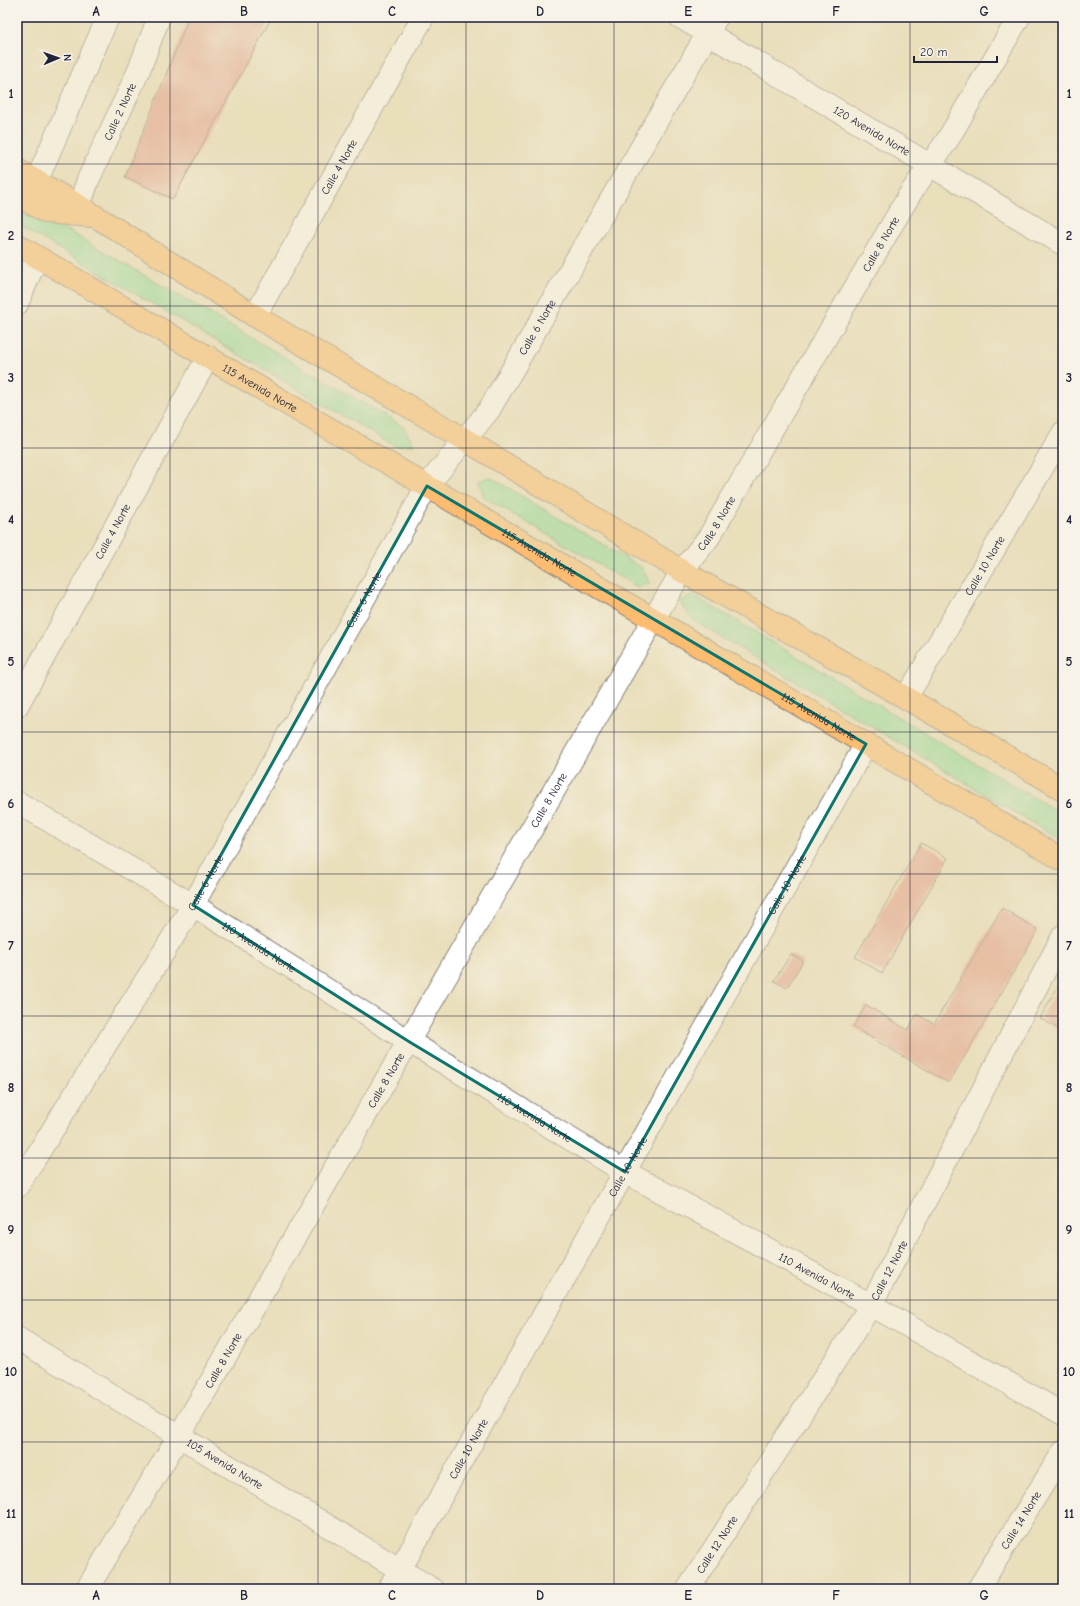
<svg xmlns="http://www.w3.org/2000/svg" width="1080" height="1606" font-family="'Comic Neue',sans-serif">
<style>
.green{fill:#8cdc9b;stroke:#577f6b}
.building{fill:#e49a8a}
.lines{fill:none;stroke-linecap:round;stroke-linejoin:round}
.minor-casing{stroke:#86807b;stroke-width:24}
.primary-casing{stroke:#86807b;stroke-width:24}
.minor{stroke:#fff;stroke-width:22}
.primary{stroke:#febc70;stroke-width:22}
.marked{fill:none;stroke:#0f766e;stroke-width:3;stroke-linejoin:round}
.grid{fill:none;stroke:#22223b;stroke-width:1;stroke-opacity:0.55}
.labels{text-anchor:middle;dominant-baseline:central;stroke-width:3;stroke-linejoin:round;paint-order:stroke}
.street-label{font-size:11px;fill:#22223b;stroke:#f7f3e8}
.neatline{fill:none;stroke:#22223b;stroke-width:1.5}
.grid-label{font-size:13px;text-anchor:middle;font-weight:bold;fill:#22223b}
</style>
<rect width="100%" height="100%" fill="#f7f3e8"/>
<filter id="ink" filterUnits="userSpaceOnUse"><feTurbulence type="fractalNoise" baseFrequency=".025" numOctaves="2"/><feDisplacementMap in="SourceGraphic" scale="8" xChannelSelector="R" yChannelSelector="G"/><feConvolveMatrix kernelMatrix="1 2 1 2 8 2 1 2 1" color-interpolation-filters="sRGB"/></filter>
<filter id="wash" filterUnits="userSpaceOnUse"><feTurbulence type="fractalNoise" baseFrequency=".012" numOctaves="4" result="noise"/><feDisplacementMap in="SourceGraphic" scale="16" xChannelSelector="R" yChannelSelector="G"/><feGaussianBlur stdDeviation="0.9" result="paint"/><feColorMatrix in="noise" values="0 0 0 0 0 0 0 0 0 0 0 0 0 0 0 0 0 1.4 0 .05"/><feComposite in="paint" operator="in"/></filter>
<g filter="url(#wash)">
<rect width="100%" height="100%" fill="#eadfbb"/>
<g class="green">
<polygon points="17,208 37,219 70,232 404,427 414,445 394,446 17,224"/>
<polygon points="490,477 642,568 650,584 637,587 483,497 478,481"/>
<polygon points="693,595 1063,815 1063,841 694,621 679,602"/>
</g>
<g id="blocks">
<g class="building">
<polygon points="189,17 272,17 173,199 125,177"/>
<polygon points="921,843 948,858 882,973 855,957"/>
<polygon points="1002,908 1038,930 949,1083 853,1027 866,1005 908,1030 917,1014 934,1024"/>
<polygon points="791,954 803,961 787,988 774,981"/>
<polygon points="1063,978 1063,1032 1040,1018"/>
</g>
</g>
</g>
<g filter="url(#ink)">
<use href="#blocks" fill-opacity="0" stroke="#86807b" stroke-width="1"/>
<g class="lines">
<defs>
<g id="minor">
<path id="s1" d="M 680,17 L 1063,244"/>
<polyline points="36,182 108,17"/>
<path id="s2" d="M 79,206 L 88,180 L 139,70 L 159,17"/>
<polyline points="17,304 37,257"/>
<path id="s3" d="M 255,316 L 423,17"/>
<path id="s4" d="M 906,698 L 1063,433"/>
<path id="s5" d="M 17,706 L 208,357"/>
<path id="s6" d="M 17,802 L 193,905 L 408,1041 L 625,1172 L 871,1305 L 1063,1414"/>
<path id="s7" d="M 17,1187 L 193,905 L 427,486 L 489,410 L 717,17"/>
<path id="s8" d="M 17,1338 L 432,1589"/>
<path id="s9" d="M 87,1589 L 188,1421 L 653,620 L 682,571 L 709,537 L 910,194 L 948,139 L 1019,17"/>
<path id="s10" d="M 389,1589 L 866,744"/>
<path id="s11" d="M 688,1589 L 871,1305 L 1063,936"/>
<path id="s12" d="M 978,1589 L 1063,1452"/>
</g>
<g id="primary">
<polyline points="17,170 79,206 255,316 464,439 682,571 906,698 1063,789"/>
<polyline points="17,195 46,212 92,216"/>
<path id="s13" d="M 17,245 L 1063,860"/>
</g>
</defs>
<use href="#minor" class="minor-casing"/>
<use href="#primary" class="primary-casing"/>
<use href="#minor" class="minor"/>
<use href="#primary" class="primary"/>
</g>
</g>
<path d="M0 0H1080V1606H0ZM 427,486 L 866,744 L 625,1172 L 408,1041 L 193,905 Z" fill="#eadfbb" fill-opacity=".55" fill-rule="evenodd"/>
<path class="marked" d="M 427,486 L 866,744 L 625,1172 L 408,1041 L 193,905 Z"/>
<path class="grid" d="M 170,17 L 170,1589M 318,17 L 318,1589M 466,17 L 466,1589M 614,17 L 614,1589M 762,17 L 762,1589M 910,17 L 910,1589M 17,164 L 1063,164M 17,306 L 1063,306M 17,448 L 1063,448M 17,590 L 1063,590M 17,732 L 1063,732M 17,874 L 1063,874M 17,1016 L 1063,1016M 17,1158 L 1063,1158M 17,1300 L 1063,1300M 17,1442 L 1063,1442"/>
<g class="labels">
<g class="street-label">
<text stroke="none"><textPath href="#s2" startOffset="103">Calle 2 Norte</textPath></text>
<text stroke="none"><textPath href="#s1" startOffset="223">120 Avenida Norte</textPath></text>
<text stroke="none"><textPath href="#s3" startOffset="171">Calle 4 Norte</textPath></text>
<text stroke="none"><textPath href="#s9" startOffset="1562">Calle 8 Norte</textPath></text>
<text stroke="none"><textPath href="#s7" startOffset="1006">Calle 6 Norte</textPath></text>
<text stroke="none"><textPath href="#s13" startOffset="282">115 Avenida Norte</textPath></text>
<text stroke="none"><textPath href="#s9" startOffset="1238">Calle 8 Norte</textPath></text>
<text stroke="none"><textPath href="#s5" startOffset="199">Calle 4 Norte</textPath></text>
<text stroke="none"><textPath href="#s13" startOffset="606">115 Avenida Norte</textPath></text>
<text stroke="none"><textPath href="#s4" startOffset="154">Calle 10 Norte</textPath></text>
<text stroke="none"><textPath href="#s7" startOffset="682">Calle 6 Norte</textPath></text>
<text stroke="none"><textPath href="#s13" startOffset="930">115 Avenida Norte</textPath></text>
<text stroke="none"><textPath href="#s9" startOffset="914">Calle 8 Norte</textPath></text>
<text stroke="none"><textPath href="#s7" startOffset="358">Calle 6 Norte</textPath></text>
<text stroke="none"><textPath href="#s10" startOffset="809">Calle 10 Norte</textPath></text>
<text stroke="none"><textPath href="#s6" startOffset="282">110 Avenida Norte</textPath></text>
<text stroke="none"><textPath href="#s9" startOffset="590">Calle 8 Norte</textPath></text>
<text stroke="none"><textPath href="#s6" startOffset="606">110 Avenida Norte</textPath></text>
<text stroke="none"><textPath href="#s10" startOffset="485">Calle 10 Norte</textPath></text>
<text stroke="none"><textPath href="#s11" startOffset="377">Calle 12 Norte</textPath></text>
<text stroke="none"><textPath href="#s6" startOffset="930">110 Avenida Norte</textPath></text>
<text stroke="none"><textPath href="#s9" startOffset="266">Calle 8 Norte</textPath></text>
<text stroke="none"><textPath href="#s10" startOffset="161">Calle 10 Norte</textPath></text>
<text stroke="none"><textPath href="#s8" startOffset="243">105 Avenida Norte</textPath></text>
<text stroke="none"><textPath href="#s12" startOffset="81">Calle 14 Norte</textPath></text>
<text stroke="none"><textPath href="#s11" startOffset="53">Calle 12 Norte</textPath></text>
</g>
</g>
<rect width="1080" height="1606" fill="none" stroke="#f7f3e8" stroke-width="44"/>
<g transform="translate(58 58) rotate(88)" stroke="#f7f3e8" stroke-width="3" paint-order="stroke">
<path d="M0-3L7 15L0 10L-7 15Z" fill="#22223b"/>
<text y="-6" font-size="11" font-weight="bold" text-anchor="middle" fill="#22223b">N</text>
</g>
<path d="M914 56v6h83v-6" fill="none" stroke="#22223b" stroke-width="2"/>
<text x="920" y="56" font-size="12" fill="#22223b" stroke="#f7f3e8" stroke-width="3" paint-order="stroke">20 m</text>
<rect x="22" y="22" width="1036" height="1562" class="neatline"/>
<g class="grid-label">
<text x="96" y="16">A</text>
<text x="244" y="16">B</text>
<text x="392" y="16">C</text>
<text x="540" y="16">D</text>
<text x="688" y="16">E</text>
<text x="836" y="16">F</text>
<text x="984" y="16">G</text>
<text x="11" y="98">1</text>
<text x="1069" y="98">1</text>
<text x="11" y="240">2</text>
<text x="1069" y="240">2</text>
<text x="11" y="382">3</text>
<text x="1069" y="382">3</text>
<text x="11" y="524">4</text>
<text x="1069" y="524">4</text>
<text x="11" y="666">5</text>
<text x="1069" y="666">5</text>
<text x="11" y="808">6</text>
<text x="1069" y="808">6</text>
<text x="11" y="950">7</text>
<text x="1069" y="950">7</text>
<text x="11" y="1092">8</text>
<text x="1069" y="1092">8</text>
<text x="11" y="1234">9</text>
<text x="1069" y="1234">9</text>
<text x="11" y="1376">10</text>
<text x="1069" y="1376">10</text>
<text x="11" y="1518">11</text>
<text x="1069" y="1518">11</text>
<text x="96" y="1600">A</text>
<text x="244" y="1600">B</text>
<text x="392" y="1600">C</text>
<text x="540" y="1600">D</text>
<text x="688" y="1600">E</text>
<text x="836" y="1600">F</text>
<text x="984" y="1600">G</text>
</g>
</svg>
